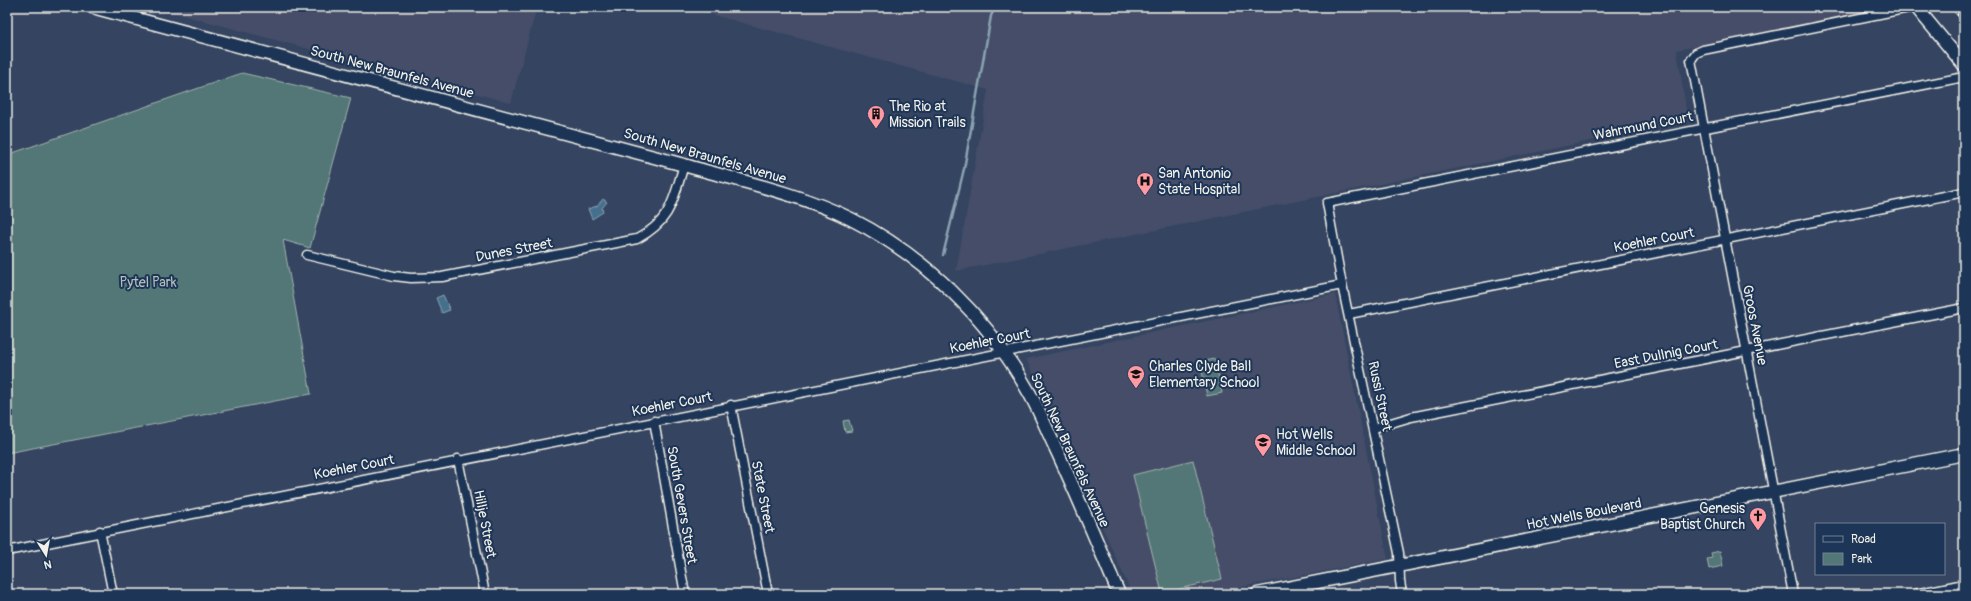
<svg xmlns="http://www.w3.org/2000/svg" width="1971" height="601" font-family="Pangolin,sans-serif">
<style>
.built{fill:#444e68}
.green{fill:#537676;stroke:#a4b4af}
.water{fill:#456f8d;stroke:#8ba3b1}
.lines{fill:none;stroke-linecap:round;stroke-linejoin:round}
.stream{stroke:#8ba3b1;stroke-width:2.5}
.street-casing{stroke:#f4f1e8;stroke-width:11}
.secondary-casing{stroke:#f4f1e8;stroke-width:15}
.street{stroke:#1d3557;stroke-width:8}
.secondary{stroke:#1d3557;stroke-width:12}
.rail-casing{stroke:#f4f1e8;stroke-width:4}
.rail{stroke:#1d3557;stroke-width:2.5;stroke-dasharray:8;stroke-linecap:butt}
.labels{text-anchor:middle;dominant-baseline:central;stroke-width:4;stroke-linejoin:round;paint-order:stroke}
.street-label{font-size:14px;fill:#f4f1e8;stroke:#1d3557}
.poi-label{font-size:14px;fill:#f4f1e8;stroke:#1d3557;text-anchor:start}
.park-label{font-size:14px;fill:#b4c0ba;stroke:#1d3557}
</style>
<rect width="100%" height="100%" fill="#344461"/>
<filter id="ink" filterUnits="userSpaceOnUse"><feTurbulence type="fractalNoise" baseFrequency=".025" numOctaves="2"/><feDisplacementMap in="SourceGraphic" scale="8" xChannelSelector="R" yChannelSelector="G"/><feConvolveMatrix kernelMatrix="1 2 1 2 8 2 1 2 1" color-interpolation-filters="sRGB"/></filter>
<g filter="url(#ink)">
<g class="built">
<polygon points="152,7 537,7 511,103"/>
<polygon points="684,7 1894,7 1895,8 1677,50 1688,121 956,271 988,90"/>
<polygon points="1335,294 1388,559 1206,594 1132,594 1078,473 1056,420 1026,359"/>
</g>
<g class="green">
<polygon points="242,73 351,98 310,248 283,240 311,394 7,453 7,155"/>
<polygon points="1215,359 1222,393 1207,396 1200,362"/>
<polygon points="849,420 852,431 845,432 843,421"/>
<polygon points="1193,460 1222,579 1162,593 1133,475"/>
<polygon points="1720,551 1723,566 1709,569 1707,559 1712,558 1711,553"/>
</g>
<g class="water">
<polygon points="603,199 607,202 602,208 603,212 592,219 588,209 597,206"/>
<polygon points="443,295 450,310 442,313 436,298"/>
</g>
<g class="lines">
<polyline class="stream" points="943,255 964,169 991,16 995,7"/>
<defs>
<g id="street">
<path d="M 307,255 L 394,276 L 411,278 L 442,277 L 637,239 C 672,220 673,200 684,165"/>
<polyline points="1349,314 1964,192"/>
<polyline points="731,405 768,594"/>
<polyline points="654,421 685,594"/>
<polyline points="1374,428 1411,417 1964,308"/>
<polyline points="458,459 485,594"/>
<polyline points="100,531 113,594"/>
<polyline points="7,551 1342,285"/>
<polyline points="1402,594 1400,581 1399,553 1342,285 1327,203 1964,77"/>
<polyline points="1793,594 1691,60 1696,53 1703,50 1914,7"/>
<polyline points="1915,594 1964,584"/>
</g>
<g id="secondary">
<path d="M 92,7 L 684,165 C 739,181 798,193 851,219 C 924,256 987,317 1027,389 C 1038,407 1046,428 1055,447 C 1078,496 1098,545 1119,594"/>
<polyline points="1916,7 1964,65"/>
<polyline points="1257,594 1964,454"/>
</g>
</defs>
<use href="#street" class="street-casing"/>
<use href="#secondary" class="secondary-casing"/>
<use href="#street" class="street"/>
<use href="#secondary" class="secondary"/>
<defs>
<polyline id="rail" points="1952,7 1964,21"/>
</defs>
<use href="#rail" class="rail-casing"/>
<use href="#rail" class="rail"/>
</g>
</g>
<defs>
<symbol id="building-pin" viewBox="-11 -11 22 30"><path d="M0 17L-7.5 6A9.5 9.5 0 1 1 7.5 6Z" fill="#ff9aa2" stroke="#1d3557"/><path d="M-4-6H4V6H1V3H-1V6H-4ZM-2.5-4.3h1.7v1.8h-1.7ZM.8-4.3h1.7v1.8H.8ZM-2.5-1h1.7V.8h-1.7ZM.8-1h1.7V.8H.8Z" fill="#111"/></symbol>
<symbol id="hospital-pin" viewBox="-11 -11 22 30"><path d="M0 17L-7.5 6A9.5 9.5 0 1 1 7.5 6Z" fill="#ff9aa2" stroke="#1d3557"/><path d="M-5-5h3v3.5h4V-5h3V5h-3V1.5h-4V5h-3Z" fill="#111"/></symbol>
<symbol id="school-pin" viewBox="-11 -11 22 30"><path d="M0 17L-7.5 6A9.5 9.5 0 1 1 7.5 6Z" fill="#ff9aa2" stroke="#1d3557"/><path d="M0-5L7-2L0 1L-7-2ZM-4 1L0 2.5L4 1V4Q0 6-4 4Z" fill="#111"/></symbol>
<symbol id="church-pin" viewBox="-11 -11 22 30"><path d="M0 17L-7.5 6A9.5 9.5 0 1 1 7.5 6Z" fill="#ff9aa2" stroke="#1d3557"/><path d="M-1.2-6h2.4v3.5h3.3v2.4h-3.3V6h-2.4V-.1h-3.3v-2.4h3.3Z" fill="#111"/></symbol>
</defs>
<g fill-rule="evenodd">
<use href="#building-pin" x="866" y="104" width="20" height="27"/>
<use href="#hospital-pin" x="1135" y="171" width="20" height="27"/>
<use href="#school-pin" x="1126" y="364" width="20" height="27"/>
<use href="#school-pin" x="1253" y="432" width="20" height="27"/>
<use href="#church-pin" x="1748" y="506" width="20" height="27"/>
</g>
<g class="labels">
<g class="street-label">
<text transform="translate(392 72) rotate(15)">South New Braunfels Avenue</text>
<text transform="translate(1643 126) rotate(-11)">Wahrmund Court</text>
<text transform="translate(705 156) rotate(16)">South New Braunfels Avenue</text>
<text transform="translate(1654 240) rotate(-11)">Koehler Court</text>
<text transform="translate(514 250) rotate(-11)">Dunes Street</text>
<text transform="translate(1755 325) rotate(79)">Groos Avenue</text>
<text transform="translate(990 341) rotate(-11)">Koehler Court</text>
<text transform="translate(1666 354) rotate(-11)">East Dullnig Court</text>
<text transform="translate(1380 396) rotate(78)">Russi Street</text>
<text transform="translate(672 404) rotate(-11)">Koehler Court</text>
<text transform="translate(1070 450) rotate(65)">South New Braunfels Avenue</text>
<text transform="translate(354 467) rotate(-11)">Koehler Court</text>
<text transform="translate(763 497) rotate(79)">State Street</text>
<text transform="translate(682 505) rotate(80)">South Gevers Street</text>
<text transform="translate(1584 514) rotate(-11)">Hot Wells Boulevard</text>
<text transform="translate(485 524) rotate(79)">Hillje Street</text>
</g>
<g class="poi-label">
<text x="889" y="106">The Rio at<tspan x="889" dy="16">Mission Trails</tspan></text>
<text x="1158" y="173">San Antonio<tspan x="1158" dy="16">State Hospital</tspan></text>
<text x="1149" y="366">Charles Clyde Ball<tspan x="1149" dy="16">Elementary School</tspan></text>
<text x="1276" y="434">Hot Wells<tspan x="1276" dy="16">Middle School</tspan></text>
<text x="1745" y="508" text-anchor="end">Genesis<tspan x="1745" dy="16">Baptist Church</tspan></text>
</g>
<g class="park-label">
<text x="148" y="282">Pytel Park</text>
</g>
</g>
<rect width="1971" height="601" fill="none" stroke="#1d3557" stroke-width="24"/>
<rect x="12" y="12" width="1947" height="577" fill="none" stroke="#f4f1e8" stroke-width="1.5" filter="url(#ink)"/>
<rect x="1815" y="523" width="130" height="52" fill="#1d3557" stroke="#738091"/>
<rect x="1823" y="536" width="20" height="6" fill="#1d3557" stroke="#738091"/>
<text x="1851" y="543" font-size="12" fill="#f4f1e8">Road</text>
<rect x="1823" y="553" width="20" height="12" fill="#537676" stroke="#738091"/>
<text x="1851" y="563" font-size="12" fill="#f4f1e8">Park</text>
<g transform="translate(46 555) rotate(169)" stroke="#1d3557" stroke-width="3" paint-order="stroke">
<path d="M0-3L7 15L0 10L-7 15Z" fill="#f4f1e8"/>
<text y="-6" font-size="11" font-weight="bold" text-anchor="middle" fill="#f4f1e8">N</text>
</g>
</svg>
